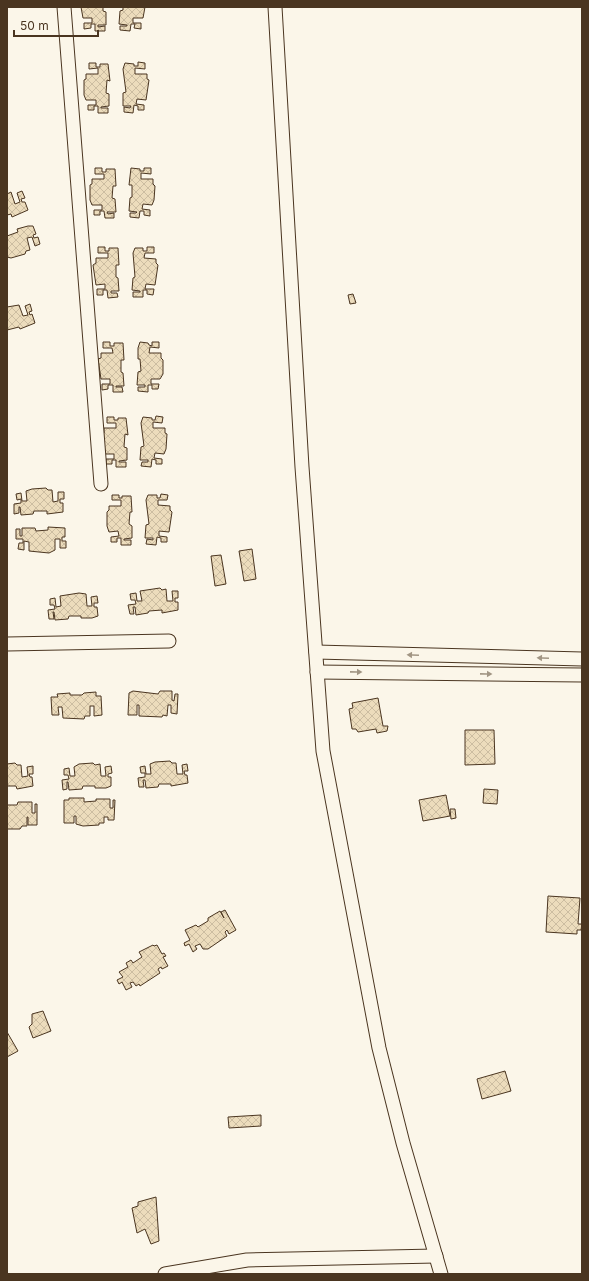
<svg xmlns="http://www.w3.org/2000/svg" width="589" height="1281" font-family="Inter,sans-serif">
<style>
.building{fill:url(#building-cross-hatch);stroke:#4a3520}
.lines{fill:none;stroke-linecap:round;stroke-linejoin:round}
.minor-casing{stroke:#4a3520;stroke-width:15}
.minor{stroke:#fbf6e9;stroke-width:13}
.oneway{fill:#a29684}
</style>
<defs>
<pattern id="building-cross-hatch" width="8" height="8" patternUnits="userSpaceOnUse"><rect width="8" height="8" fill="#ecdcbc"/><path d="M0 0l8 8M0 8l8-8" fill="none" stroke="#ccbda1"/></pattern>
</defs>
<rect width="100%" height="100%" fill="#fbf6e9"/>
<g class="building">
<polygon points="81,7 103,7 103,11 106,12 106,25 98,25 98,27 105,26 105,31 95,31 95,24 91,24 91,28 84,29 84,23 92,23 92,18 83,18"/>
<polygon points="123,7 145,7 143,18 133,18 133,23 141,23 141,29 134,28 135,24 131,24 130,31 120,30 120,26 127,26 127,25 119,24 120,11 123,10"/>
<polygon points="138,62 145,63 145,69 135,68 135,74 147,74 147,79 149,80 146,100 137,99 136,104 144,105 144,110 138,110 138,106 134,105 133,113 124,112 124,107 130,108 131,106 123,106 123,93 126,92 123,69 125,63 134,64 134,66 138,66"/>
<polygon points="89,63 96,63 96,67 100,67 100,64 108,64 110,81 107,80 106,93 109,94 109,106 101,107 101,108 108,108 108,113 98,113 98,106 94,106 94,110 88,110 88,105 96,105 96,100 86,100 84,95 84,80 86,79 86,74 98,74 98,68 89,69"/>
<polygon points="95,168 102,168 102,172 106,172 106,169 115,169 116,186 113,186 112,198 115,199 116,212 107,212 108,214 114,213 114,218 105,218 104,211 100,211 100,215 94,215 94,210 102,210 102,205 92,205 90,200 90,185 92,184 92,179 104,179 104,174 95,174"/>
<polygon points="131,168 140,169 140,171 144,171 144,168 151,168 151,174 141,173 141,179 153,179 153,184 155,186 154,200 152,205 143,204 142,209 150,210 150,216 144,215 144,211 140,211 139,218 130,217 130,213 136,213 137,212 129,211 130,198 132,197 132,185 129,185"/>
<polygon points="22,191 25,198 21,199 22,202 25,202 28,210 12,217 11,214 7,215 7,194 11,192 15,204 20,202 17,193"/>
<polygon points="28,226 33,226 36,234 33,235 34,238 38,237 40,244 35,246 32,237 27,238 30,250 26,251 25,254 11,258 7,257 7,236 18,232 17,229"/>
<polygon points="98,247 105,247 105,251 109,251 109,248 118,248 119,265 116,265 116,277 118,278 119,291 111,291 111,293 117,293 118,297 108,298 107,290 103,290 103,295 97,295 97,289 105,289 105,284 96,285 93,265 96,263 96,258 108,258 108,253 98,253"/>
<polygon points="147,247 154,247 154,253 145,253 144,258 156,259 156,263 158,265 155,285 146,284 145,289 154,289 153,295 147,294 147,290 143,290 143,297 133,297 133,292 140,292 140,291 132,290 133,278 135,277 133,253 135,248 143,248 143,251 147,251"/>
<polygon points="353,294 356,303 350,304 348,295"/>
<polygon points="30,304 32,311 29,312 30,315 32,314 35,323 20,329 19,327 7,330 7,333 7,307 19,305 23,316 28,315 25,306"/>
<polygon points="103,342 110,342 110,346 114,346 114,343 123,343 124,360 121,360 121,372 123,373 124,386 116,386 116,387 122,387 123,392 113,392 113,385 108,385 108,389 102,390 102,384 110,384 110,379 101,379 98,359 101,358 101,353 113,353 112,348 103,348"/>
<polygon points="140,342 148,343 149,345 152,346 152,342 159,342 159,348 150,347 149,353 161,353 161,358 163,360 163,374 160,379 151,379 151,384 159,384 158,389 152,389 152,385 148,385 148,392 138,391 138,387 145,387 145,385 137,385 138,372 141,371 140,359 138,359 138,348"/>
<polygon points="156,416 163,417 162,423 153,422 153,428 165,428 165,433 167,434 166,449 164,454 155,453 154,458 162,459 162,464 156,464 156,460 152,459 151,467 141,466 142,462 148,462 148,460 140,460 141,447 144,446 141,423 143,417 152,418 152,420 155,420"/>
<polygon points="107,417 114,417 114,420 118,420 118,418 126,418 128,435 125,434 124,447 127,448 127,460 119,461 119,462 126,462 126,467 116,467 116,460 112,460 112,464 106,464 106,459 114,459 114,454 104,454 102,434 104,433 104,428 116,428 116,423 107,423"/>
<polygon points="46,488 48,490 52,490 53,502 58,501 58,492 64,492 64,499 60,499 60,503 63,503 63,512 47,514 47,511 34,511 33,514 21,515 20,507 19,507 19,513 14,514 14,504 21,503 21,499 17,500 16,494 21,493 22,501 27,501 26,491 32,489"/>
<polygon points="161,494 168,495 167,500 158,500 158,505 170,506 170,510 172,512 169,532 159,531 159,536 167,537 167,542 161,542 161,538 157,537 156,545 146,544 147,539 153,540 153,538 145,538 146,525 149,524 146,500 148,495 157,495 157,498 160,498"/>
<polygon points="112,495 119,495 119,498 122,498 122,496 131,496 132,512 130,512 129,524 132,526 132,538 124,539 124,540 131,540 131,545 121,545 121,538 117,538 117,542 111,542 111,537 119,536 118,531 109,532 107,526 107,512 109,510 109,506 121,506 121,500 112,500"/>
<polygon points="48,527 65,528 65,537 62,537 62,541 66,541 66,548 60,548 60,539 55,539 55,550 49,553 29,551 29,542 24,541 24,550 18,549 19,543 23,543 23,539 16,539 16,529 20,529 20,536 22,536 22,528 35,528 36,531 48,530"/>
<polygon points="252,549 256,579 244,581 239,551"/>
<polygon points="221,555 226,584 215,586 211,556"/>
<polygon points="160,588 162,590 166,589 167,601 173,601 172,591 178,591 178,598 175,598 175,602 178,602 178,610 162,613 162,610 149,611 148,613 136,615 135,607 133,607 134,614 130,614 128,605 136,604 135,600 131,600 130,594 136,593 137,601 142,601 140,591"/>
<polygon points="79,593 86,594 87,606 92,606 91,597 97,596 98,603 94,603 94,607 97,607 98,616 92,618 81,618 81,616 69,616 68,619 55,620 54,612 53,612 54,619 49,619 48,610 55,609 54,605 50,605 50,599 55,598 56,607 61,606 60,596"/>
<polygon points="133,691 158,694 160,691 172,691 172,700 174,701 175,694 178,694 177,714 171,713 171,705 168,705 167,716 163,715 162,717 139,716 139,705 137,705 137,715 128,715 129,693"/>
<polygon points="96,692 96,696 101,696 102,715 94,716 94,706 90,706 90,716 85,716 84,719 63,718 62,707 58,707 59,715 52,715 51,697 58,697 57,694 70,693 70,695 82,695 84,693"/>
<polygon points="378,698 383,726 388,726 387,731 377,733 376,729 358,732 356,729 352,729 349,709 353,708 352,703"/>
<polygon points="465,730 494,730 495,764 465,765"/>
<polygon points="170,761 172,763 176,763 177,774 183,774 182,765 187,764 188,771 184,771 185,775 187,775 188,783 171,786 171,784 159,784 158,787 146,788 145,780 143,780 144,787 139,787 138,778 145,777 145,773 141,773 140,767 145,766 146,774 151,774 150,764 155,762"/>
<polygon points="15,763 17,765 21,765 22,777 28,776 27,767 33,766 33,774 29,774 30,777 32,777 33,786 17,789 16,786 7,786 7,764"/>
<polygon points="93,763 95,765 100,764 101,776 106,776 105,767 111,766 112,773 108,774 108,777 111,777 111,786 106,788 95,788 95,786 83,786 82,789 69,790 68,782 67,782 67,789 63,790 62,780 69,779 68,775 64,775 64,769 69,768 70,776 75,776 74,767 79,764"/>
<polygon points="484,789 498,790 497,804 483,803"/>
<polygon points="446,795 450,816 423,821 419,800"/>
<polygon points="69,798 84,798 84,802 96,801 96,799 110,799 110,808 113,808 113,800 115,800 114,820 108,820 108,817 104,817 104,823 99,823 99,825 83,826 76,824 76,816 74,816 74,823 64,823 64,800 69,800"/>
<polygon points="18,802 32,802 32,813 35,813 35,804 37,804 37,825 28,825 28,817 27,817 27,826 22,826 20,829 7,829 7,805 17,805"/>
<polygon points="450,809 455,809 456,818 451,819"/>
<polygon points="548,896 580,898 578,924 582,924 581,930 577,930 577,934 546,932"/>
<polygon points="225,910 236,930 229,934 227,930 225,932 227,936 208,949 203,949 200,944 195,946 197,949 193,952 189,944 185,946 184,943 190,940 185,930 196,925 198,927 208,921 208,918 220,911 224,918 221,912"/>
<polygon points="153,945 154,946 157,945 162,954 164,953 166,956 163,957 168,966 162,969 161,967 158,969 160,973 140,986 139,984 136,986 133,982 130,983 132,987 126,990 122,982 119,984 117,980 123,977 119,972 128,967 126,963 131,960 133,963 142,957 139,952"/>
<polygon points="43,1011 51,1031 33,1038 29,1027 32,1024 32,1014"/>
<polygon points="7,1032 18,1051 7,1057"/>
<polygon points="505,1071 511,1091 482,1099 477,1079"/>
<polygon points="261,1115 261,1126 229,1128 228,1117"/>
<polygon points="156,1197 159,1241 151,1244 145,1229 137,1233 132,1208 138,1206 138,1202"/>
</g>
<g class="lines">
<defs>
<g id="minor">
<polyline points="64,7 101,484"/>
<polyline points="275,7 302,467 323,751 379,1048 403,1143 441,1274"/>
<polyline points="7,644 169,641"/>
<polyline points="316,652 582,659"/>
<polyline points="317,672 582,675"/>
<polyline points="165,1274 247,1260 436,1256"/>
</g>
</defs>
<use href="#minor" class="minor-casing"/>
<use href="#minor" class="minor"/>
</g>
<defs><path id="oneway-solid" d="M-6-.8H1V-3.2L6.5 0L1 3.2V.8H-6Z"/></defs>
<g class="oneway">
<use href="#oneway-solid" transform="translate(413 655) rotate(-178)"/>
<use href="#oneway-solid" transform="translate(543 658) rotate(-178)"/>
<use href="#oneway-solid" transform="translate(356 672) rotate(1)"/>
<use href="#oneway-solid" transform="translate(486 674) rotate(1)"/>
</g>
<rect width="589" height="1281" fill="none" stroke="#4a3520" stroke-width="16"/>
<path d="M14 30v6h84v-6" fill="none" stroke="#4a3520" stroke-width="2"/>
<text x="20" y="30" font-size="12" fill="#4a3520" stroke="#fbf6e9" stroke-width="3" paint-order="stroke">50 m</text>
</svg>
